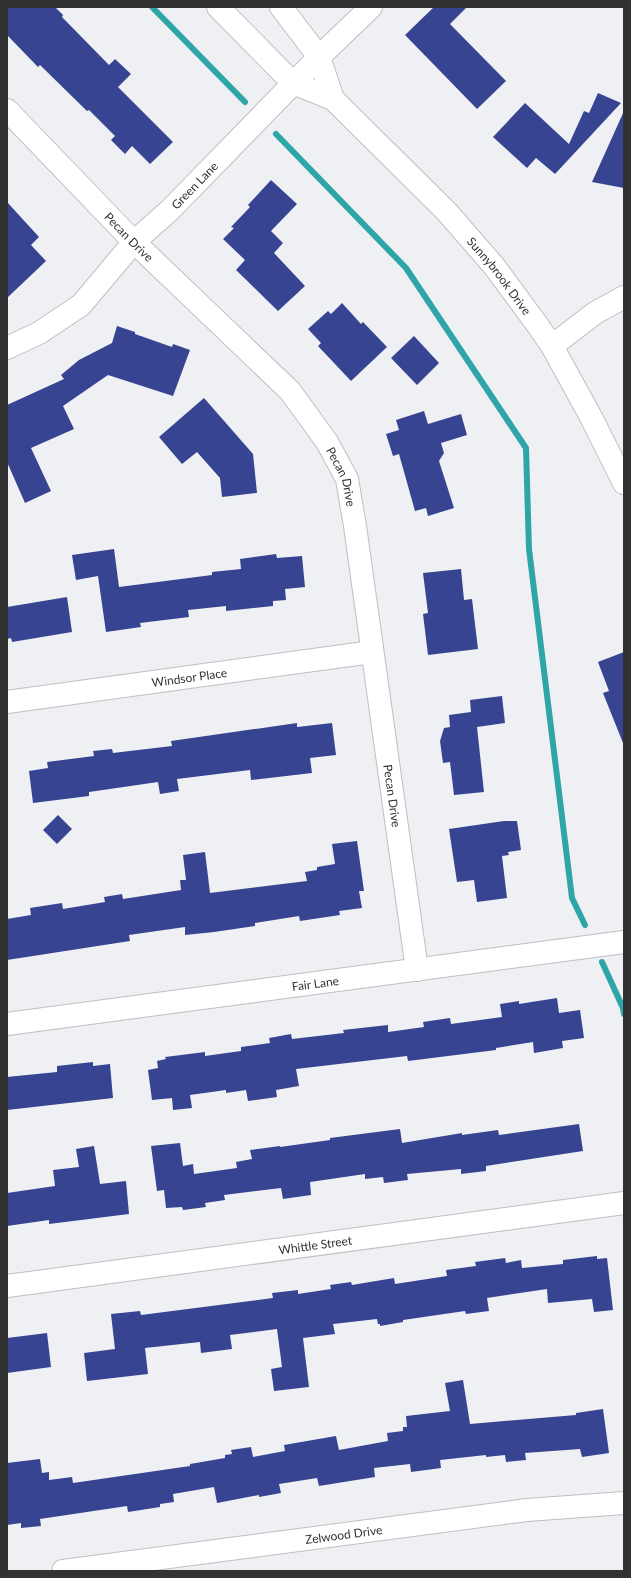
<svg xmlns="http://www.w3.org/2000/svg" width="631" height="1578" font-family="Lato,sans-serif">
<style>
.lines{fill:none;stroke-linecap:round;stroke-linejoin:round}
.stream{stroke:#2ea5a6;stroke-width:6}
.building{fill:#374492}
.minor-casing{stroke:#bebfc1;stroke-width:24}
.major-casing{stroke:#bebfc1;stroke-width:24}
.minor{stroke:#fff;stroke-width:22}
.major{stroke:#fff;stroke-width:22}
.labels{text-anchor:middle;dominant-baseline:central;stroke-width:4;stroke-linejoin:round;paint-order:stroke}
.street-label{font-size:12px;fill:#323233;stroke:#fff}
</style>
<rect width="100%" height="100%" fill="#eff0f3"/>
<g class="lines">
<g class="stream">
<polyline points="152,7 245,102"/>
<polyline points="276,134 406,268 526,448 529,549 572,898 585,925"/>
<polyline points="602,962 623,1008 624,1014"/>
</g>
</g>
<g class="building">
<polygon points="7,7 55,7 63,15 62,17 109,65 115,59 131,74 118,87 173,142 150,164 132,146 125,154 111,140 115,136 89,110 87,111 40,65 38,67 7,35"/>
<polygon points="434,7 467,7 450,24 506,81 477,109 405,35"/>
<polygon points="598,93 621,103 555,174 536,158 527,168 493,137 525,103 569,144 584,111 589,113"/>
<polygon points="624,111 624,188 592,182"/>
<polygon points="271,180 297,204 271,231 283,243 274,253 305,286 278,311 236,270 245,260 223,239 234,228 231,227 250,207 248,205"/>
<polygon points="7,202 39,237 31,245 46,261 7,298"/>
<polygon points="342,303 361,324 363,322 387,347 351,381 318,346 321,343 308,329 328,311 331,314"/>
<polygon points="117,326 135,332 135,334 172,347 173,344 190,350 173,396 108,375 63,406 74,429 31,448 51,491 25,503 7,462 7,405 64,379 61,375 79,360 112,343"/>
<polygon points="414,336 439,363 417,385 391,358"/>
<polygon points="204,398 253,454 257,493 222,497 220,478 197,452 182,464 159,437"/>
<polygon points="424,411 428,424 461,414 467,435 441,443 444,453 439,461 454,508 428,516 426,508 415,511 399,454 393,456 386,434 399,430 396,420"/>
<polygon points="114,549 119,587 212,575 212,572 241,569 240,559 276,554 277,558 302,556 305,587 285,589 286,600 273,601 273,606 226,611 226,606 188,610 189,617 140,623 141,627 106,632 98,576 76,580 72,555"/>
<polygon points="461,569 464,600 472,599 478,649 428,655 423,614 428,613 423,573"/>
<polygon points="67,597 72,632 12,642 11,638 7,639 7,607"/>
<polygon points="624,652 624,743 623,743 603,693 609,691 598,662"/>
<polygon points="502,696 505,723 477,727 484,792 454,795 450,762 443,763 440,741 444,728 450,727 449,715 471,712 470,700"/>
<polygon points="297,723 297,727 332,723 336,755 310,758 312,773 251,780 250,770 177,779 179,791 160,794 158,782 89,792 89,796 33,803 29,771 48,768 47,762 94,756 93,751 112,749 113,753 172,746 171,741"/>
<polygon points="58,815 72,829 57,844 43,830"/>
<polygon points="504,821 517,821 521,850 508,852 509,855 502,856 507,898 477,902 474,880 457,882 449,829"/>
<polygon points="357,841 364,891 359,891 362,908 339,911 340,915 300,921 299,916 255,923 255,926 214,932 185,935 185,927 129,935 130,941 7,960 7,919 31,915 30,908 62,903 63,909 105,902 104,897 122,894 123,899 181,890 180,880 186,880 183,855 205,852 210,893 307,881 305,872 317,870 317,867 335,864 332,844"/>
<polygon points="557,998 559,1013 580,1010 584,1038 562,1041 563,1048 534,1053 533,1042 496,1048 496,1050 408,1061 407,1056 296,1069 299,1086 276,1090 277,1097 248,1101 246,1090 226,1093 226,1090 190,1095 192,1108 173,1110 172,1098 152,1100 148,1070 158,1068 157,1061 166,1059 165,1057 205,1052 205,1056 241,1051 241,1047 270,1043 269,1038 291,1034 292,1039 344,1033 343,1030 388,1025 388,1032 424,1027 423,1022 450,1018 451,1024 502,1017 500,1004 519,1001 519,1004"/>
<polygon points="93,1062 93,1066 110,1064 113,1098 7,1110 7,1077 57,1072 57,1066"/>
<polygon points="579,1124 583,1151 486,1166 486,1171 461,1174 461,1169 407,1174 408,1180 384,1183 383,1177 365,1179 365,1174 310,1182 311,1195 283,1199 281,1188 224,1195 225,1200 205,1203 206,1207 183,1210 182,1207 166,1208 164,1190 157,1191 151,1146 180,1143 183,1166 193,1164 194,1174 237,1168 236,1162 252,1159 250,1150 280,1146 280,1147 330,1140 330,1138 400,1129 402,1143 462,1133 462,1135 498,1130 499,1135"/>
<polygon points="94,1146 100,1184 126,1181 129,1214 49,1224 49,1220 7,1226 7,1193 55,1186 53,1170 79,1167 76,1149"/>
<polygon points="597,1256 597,1259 607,1258 613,1310 594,1312 592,1299 548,1303 547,1289 487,1298 489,1311 466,1314 465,1311 403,1320 403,1322 380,1326 380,1324 378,1324 377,1319 333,1324 335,1334 303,1338 309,1387 274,1391 271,1369 282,1367 277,1329 230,1335 232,1349 201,1353 200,1342 145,1348 148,1374 87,1381 84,1353 115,1349 111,1314 140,1311 141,1315 273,1298 272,1293 298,1290 298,1294 331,1289 330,1285 351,1282 352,1285 394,1278 395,1284 447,1276 446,1270 476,1266 475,1262 505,1258 506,1263 521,1260 522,1268 563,1264 563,1260"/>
<polygon points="47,1333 51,1367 7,1373 7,1338"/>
<polygon points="463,1380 470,1424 576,1415 576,1413 603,1409 609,1453 582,1457 580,1449 525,1453 526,1460 506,1462 505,1455 486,1457 486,1455 440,1460 441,1468 411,1472 410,1464 374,1468 375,1477 319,1486 317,1478 279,1484 281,1493 259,1497 259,1495 217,1503 214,1487 173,1494 174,1502 160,1504 160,1507 128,1512 127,1506 40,1519 41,1526 21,1528 21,1523 7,1525 7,1463 40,1459 42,1473 49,1472 49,1480 72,1477 73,1483 190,1466 190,1464 225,1458 225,1455 232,1454 231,1450 251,1447 253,1457 285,1451 284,1445 336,1436 339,1450 388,1441 387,1433 403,1431 403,1427 407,1427 406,1416 450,1411 445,1383"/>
</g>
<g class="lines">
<defs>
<g id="minor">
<path id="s1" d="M 7,110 L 134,242 L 290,391 L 327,442 L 347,479 L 355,526 L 417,970"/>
<polyline points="552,346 595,313 624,297"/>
<path id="s2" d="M 7,348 L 39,333 L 81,305 L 134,242 L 170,210 L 319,57 L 371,7"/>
<path id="s3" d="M 7,702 L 372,652"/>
<path id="s4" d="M 7,1024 L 624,942"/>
<path id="s5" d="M 7,1286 L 624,1203"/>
<path id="s6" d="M 63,1571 L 527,1510 L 624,1503"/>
</g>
<g id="major">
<path id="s7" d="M 218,7 L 293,83 L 333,99 L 447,212 L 494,266 L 536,323 L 552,346 L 592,419 L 624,483"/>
<polyline points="281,7 319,57 333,99"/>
</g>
</defs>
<use href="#minor" class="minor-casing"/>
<use href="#major" class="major-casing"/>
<use href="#minor" class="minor"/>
<use href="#major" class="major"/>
</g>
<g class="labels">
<g class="street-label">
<text stroke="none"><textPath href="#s2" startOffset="251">Green Lane</textPath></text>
<text stroke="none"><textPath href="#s1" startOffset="176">Pecan Drive</textPath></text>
<text stroke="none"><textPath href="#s7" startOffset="393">Sunnybrook Drive</textPath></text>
<text stroke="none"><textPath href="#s1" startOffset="500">Pecan Drive</textPath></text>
<text stroke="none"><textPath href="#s3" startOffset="184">Windsor Place</textPath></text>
<text stroke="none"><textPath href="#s1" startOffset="824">Pecan Drive</textPath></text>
<text stroke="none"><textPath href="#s4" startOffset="311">Fair Lane</textPath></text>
<text stroke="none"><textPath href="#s5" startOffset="311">Whittle Street</textPath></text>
<text stroke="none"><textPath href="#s6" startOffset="283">Zelwood Drive</textPath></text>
</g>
</g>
<rect width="631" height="1578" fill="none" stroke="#323233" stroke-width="16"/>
</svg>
